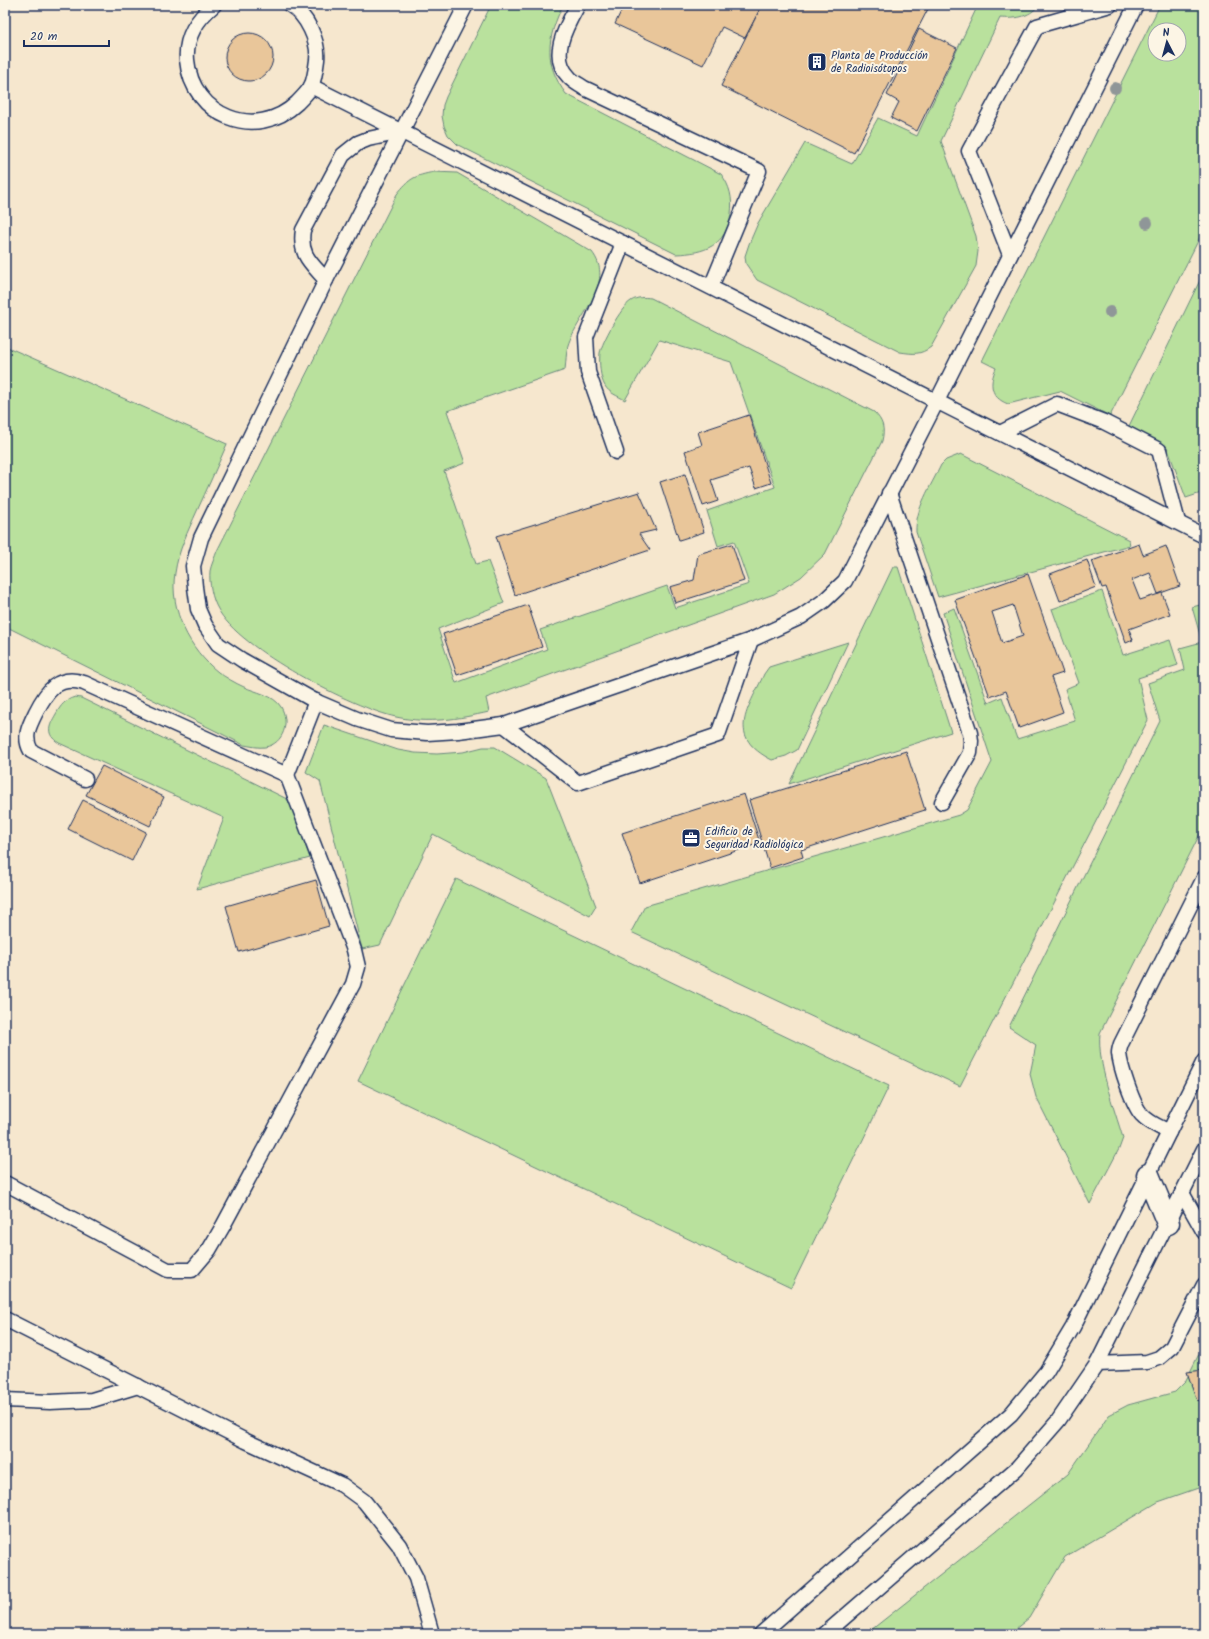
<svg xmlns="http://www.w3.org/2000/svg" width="1209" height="1639" font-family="Kalam,sans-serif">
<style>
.green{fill:#b9e19d;stroke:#6a887e;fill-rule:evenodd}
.building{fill:#e9c69a;stroke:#1b2f5e;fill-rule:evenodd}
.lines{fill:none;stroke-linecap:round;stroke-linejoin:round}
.lane-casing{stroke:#1b2f5e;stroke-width:17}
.street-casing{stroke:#1b2f5e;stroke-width:25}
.lane{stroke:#fcf5e5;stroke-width:14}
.street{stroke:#fcf5e5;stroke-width:22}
.tree{fill:#8f9698}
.labels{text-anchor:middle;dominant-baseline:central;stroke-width:4;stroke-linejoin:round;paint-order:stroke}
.poi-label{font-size:11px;fill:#1b2f5e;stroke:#fcf5e5;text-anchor:start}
</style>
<rect width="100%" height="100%" fill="#f6e7ce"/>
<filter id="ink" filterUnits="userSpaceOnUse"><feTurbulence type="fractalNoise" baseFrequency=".025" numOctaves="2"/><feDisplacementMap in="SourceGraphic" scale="8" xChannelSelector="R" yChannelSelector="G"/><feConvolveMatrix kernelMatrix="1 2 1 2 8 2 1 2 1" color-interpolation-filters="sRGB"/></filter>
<g filter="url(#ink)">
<g class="green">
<path d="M 491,5 L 563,5 C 547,38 543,63 566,94 L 721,174 C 730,186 733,198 731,214 C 726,246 705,253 676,254 L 458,145 L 448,135 L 444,126 L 442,116 L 443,105 L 446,97 Z"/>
<path d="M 978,5 L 1039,5 C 1029,18 1014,19 1000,18 L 941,141 L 976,236 L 978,251 L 976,266 L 931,347 C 920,355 914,354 900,352 L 757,280 L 746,264 L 745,256 L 749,244 L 758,223 L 805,143 L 852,164 L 878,118 L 917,136 Z"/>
<path d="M 1160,5 L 1204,5 L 1204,229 L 1110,416 L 1060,391 L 1008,404 C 990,397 989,384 996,368 L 982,361 ZM 1155,30 L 1179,30 L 1179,54 L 1155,54 Z"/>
<path d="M 434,172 L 457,173 L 592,252 C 616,283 578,315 568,345 C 566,353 566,362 565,370 L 447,411 L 465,463 L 444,471 L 476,564 L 488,561 L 504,603 L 438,629 L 456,683 L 547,649 L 540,630 L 667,586 L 675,608 L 749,584 L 734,541 L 718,546 L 707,511 L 775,487 L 731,362 L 659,340 L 625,400 C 618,396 609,393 605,386 C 600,378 599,363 600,353 C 602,342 621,307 631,301 C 637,297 644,297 651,298 L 874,412 C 883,421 885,428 882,441 L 825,554 L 801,577 L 774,594 L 486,698 L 489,712 C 458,719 429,724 396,717 C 353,708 238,649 218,609 C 212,599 209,583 210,571 C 211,565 215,557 217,551 L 397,194 C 410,178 414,176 434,172 Z"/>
<polygon points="1204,272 1204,492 1186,498 1167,447 1128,428"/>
<path d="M 5,346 L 227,444 C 217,467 207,489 197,511 C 188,531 178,551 175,573 C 169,610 190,650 218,672 C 225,677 235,683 244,687 C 255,692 274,695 281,707 C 290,722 284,744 265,747 C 259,748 250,746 244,745 L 5,626 Z"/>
<path d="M 961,454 L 1129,540 L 1130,545 L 938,597 L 916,532 C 915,509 931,486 941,465 L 946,460 Z"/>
<polygon points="893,567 898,567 951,732 789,784"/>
<polygon points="1102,591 1123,655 1170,640 1178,665 1138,678 1148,720 960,1086 631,932 645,906 959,815 967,810 992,762 943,613 954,608 988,703 1002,697 1017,739 1075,721 1065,689 1079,683 1052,609"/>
<path d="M 1204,604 L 1204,826 L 1100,1033 C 1097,1063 1114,1108 1123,1138 L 1119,1149 L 1090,1204 L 1036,1097 L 1030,1074 L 1036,1045 L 1009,1027 L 1160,721 L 1148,683 L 1185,670 L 1180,648 L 1202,642 L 1192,607 Z"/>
<path d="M 848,642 L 797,750 L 786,756 L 772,760 C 725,736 748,710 764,674 L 769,667 Z"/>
<path d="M 75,697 L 81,698 L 287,799 L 292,807 L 310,858 L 197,889 L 224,818 L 59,743 C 45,734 49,726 56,714 C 61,705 65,700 75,697 Z"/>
<polygon points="324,725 398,750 415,753 437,754 463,752 483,747 495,747 546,778 596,906 590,916 433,834 380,945 362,949 320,781 306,772"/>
<polygon points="456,879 889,1086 791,1288 358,1081"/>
<polygon points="1204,1344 1204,1486 1158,1502 1065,1557 1029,1618 1009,1634 866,1634 1068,1474 1109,1415 1128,1405 1175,1392 1185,1382"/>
</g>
<g class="building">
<polygon points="624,5 762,5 745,38 722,27 703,65 615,24"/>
<polygon points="762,5 930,5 854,153 721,86"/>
<polygon points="919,29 957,48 917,131 891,118 899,102 887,95"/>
<circle cx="249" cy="57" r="24"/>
<polygon points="749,415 771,483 756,488 749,468 711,480 718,501 703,506 685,451 702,445 698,432"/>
<polygon points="685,474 704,532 679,540 660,482"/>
<polygon points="639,492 656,530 639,534 650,550 515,595 496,536"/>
<polygon points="732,544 744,581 675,603 670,587 694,580 698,554"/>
<polygon points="1139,544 1143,555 1166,546 1180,586 1158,594 1150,573 1132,580 1140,600 1162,593 1170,614 1129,629 1133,640 1126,643 1106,587 1102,588 1092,561"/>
<polygon points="1087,560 1096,587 1060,601 1050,574"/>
<path d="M 1028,574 L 1063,673 L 1051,677 L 1063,712 L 1019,728 L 1006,691 L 990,697 L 955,600 ZM 1013,605 L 1023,636 L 1002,643 L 992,612 Z"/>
<polygon points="528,605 542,647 457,675 443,634"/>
<polygon points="906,751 925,810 801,850 803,857 770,868 749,800"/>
<polygon points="102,766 164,797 150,826 86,795"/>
<polygon points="744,794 760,843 640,883 622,833"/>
<polygon points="83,800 146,832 132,861 68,829"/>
<polygon points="316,880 329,926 239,952 226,906"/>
<polygon points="1204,1359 1204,1399 1197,1401 1187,1372 1203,1370 1199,1361"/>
</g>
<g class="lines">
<defs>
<g id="lane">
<path d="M 214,5 C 197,19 185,37 187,60 C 192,116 256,142 297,103 C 302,98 307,93 311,87 C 314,80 316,68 317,60 C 319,41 307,15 290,5"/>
<polyline points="466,5 326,280 201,538 193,566 195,587 198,609 205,625 218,644 242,660 315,701 357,719 391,730 427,733 458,731 504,725 751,640 801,617 824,601 845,581 937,401 1136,5"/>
<path d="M 578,5 C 567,25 548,56 569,77 C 573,82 580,85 584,88 L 759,171 L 711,287"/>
<polyline points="311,86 1204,536"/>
<polyline points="1010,255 969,151 1037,26 1110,5"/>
<path d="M 326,280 C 311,263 299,255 303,230 L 343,155 L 358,143 L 368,139 L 402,132"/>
<polyline points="1000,433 1057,404 1104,422 1159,450 1178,522"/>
<polyline points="616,452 588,372 586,337 623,243"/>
<polyline points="889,493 970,733 971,741 970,753 942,802"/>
<polyline points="504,725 578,783 718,735 751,640"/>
<path d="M 85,779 L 31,751 C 23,737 29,726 36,712 C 46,692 58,674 84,683 L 287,775 L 316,701"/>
<path d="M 1169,1132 C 1160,1127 1149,1123 1142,1115 C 1133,1106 1120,1066 1119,1053 C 1119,1050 1120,1047 1121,1044 L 1204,878"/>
<polyline points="5,1183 168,1270 192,1270 209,1250 223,1226 353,984 358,967 354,950 287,775"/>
<polyline points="1182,1193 1204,1232"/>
<polyline points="5,1319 246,1441 342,1485 364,1501 399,1545 416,1578 432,1634"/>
<polyline points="1097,1364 1147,1362 1159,1358 1172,1347 1204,1285"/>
<polyline points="5,1400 50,1402 92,1400 138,1386"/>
<polyline points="761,1634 1011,1414 1046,1372 1073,1327 1204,1061"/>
<polyline points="825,1634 1017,1468 1058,1421 1097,1364 1204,1149"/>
</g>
<polyline id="street" points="1148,1175 1168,1223"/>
</defs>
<use href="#lane" class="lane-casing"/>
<use href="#street" class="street-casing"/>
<use href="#lane" class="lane"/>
<use href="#street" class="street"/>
</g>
<g class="tree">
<circle cx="1115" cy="88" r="6"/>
<circle cx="1147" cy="223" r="6"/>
<circle cx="1110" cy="312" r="6"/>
</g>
</g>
<defs>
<symbol id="building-square" viewBox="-11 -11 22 22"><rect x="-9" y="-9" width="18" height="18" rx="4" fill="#1b2f5e" stroke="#fcf5e5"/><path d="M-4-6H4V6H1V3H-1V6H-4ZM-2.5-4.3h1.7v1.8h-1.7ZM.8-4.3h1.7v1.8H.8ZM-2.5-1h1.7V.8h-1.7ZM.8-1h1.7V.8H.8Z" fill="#fff"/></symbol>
<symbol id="office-square" viewBox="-11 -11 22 22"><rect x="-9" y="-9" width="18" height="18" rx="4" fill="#1b2f5e" stroke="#fcf5e5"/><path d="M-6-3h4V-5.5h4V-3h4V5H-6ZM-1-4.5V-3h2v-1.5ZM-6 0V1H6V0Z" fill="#fff"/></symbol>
</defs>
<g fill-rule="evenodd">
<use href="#building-square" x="806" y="51" width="22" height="22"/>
<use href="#office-square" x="680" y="827" width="22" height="22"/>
</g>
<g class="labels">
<g class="poi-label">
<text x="831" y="56">Planta de Producción<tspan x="831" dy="13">de Radioisótopos</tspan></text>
<text x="705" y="832">Edificio de<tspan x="705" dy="13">Seguridad Radiológica</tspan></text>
</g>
</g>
<rect width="1209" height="1639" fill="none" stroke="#fcf5e5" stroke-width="20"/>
<rect x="10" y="10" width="1189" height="1619" fill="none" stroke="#1b2f5e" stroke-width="1.5" filter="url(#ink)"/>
<g transform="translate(1167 42) rotate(354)"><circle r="19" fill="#fcf5e5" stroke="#a2a6af"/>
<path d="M0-3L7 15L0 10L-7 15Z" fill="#1b2f5e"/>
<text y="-6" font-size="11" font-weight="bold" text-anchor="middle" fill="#1b2f5e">N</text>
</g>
<path d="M24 40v6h85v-6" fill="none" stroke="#1b2f5e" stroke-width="2"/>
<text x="30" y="40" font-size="12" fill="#1b2f5e" stroke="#fcf5e5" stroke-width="3" paint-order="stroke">20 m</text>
</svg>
